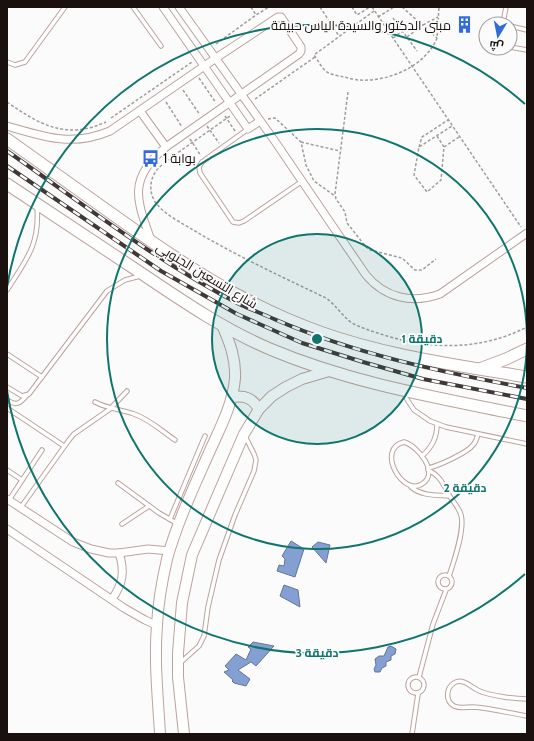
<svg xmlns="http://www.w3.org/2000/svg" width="534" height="741" font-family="Cabin,Cairo,sans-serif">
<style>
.water{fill:#84a0d2;stroke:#647598}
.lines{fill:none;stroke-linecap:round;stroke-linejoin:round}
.lane-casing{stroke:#bda39d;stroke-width:5.5}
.street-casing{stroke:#bda39d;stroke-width:9}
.secondary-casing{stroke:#bda39d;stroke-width:12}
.primary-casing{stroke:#bda39d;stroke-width:13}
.path{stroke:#a09d9c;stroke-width:1.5;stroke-dasharray:3 2;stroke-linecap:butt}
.lane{stroke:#fff;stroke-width:3.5}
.street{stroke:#fff;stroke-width:7}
.secondary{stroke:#fff;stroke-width:10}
.primary{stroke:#fff;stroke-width:11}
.rail-casing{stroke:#3f3836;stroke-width:4}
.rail{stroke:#fbfbfb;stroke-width:2.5;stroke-dasharray:8;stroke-linecap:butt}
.ring{fill:none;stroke:#0f766e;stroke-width:2}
.labels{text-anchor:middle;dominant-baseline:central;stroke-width:3.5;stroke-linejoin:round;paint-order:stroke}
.poi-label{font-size:13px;fill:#1a110f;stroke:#fbfbfb;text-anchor:end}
.street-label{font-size:13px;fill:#1a110f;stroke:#fbfbfb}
.centre{fill:#0f766e;stroke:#fbfbfb;stroke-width:2}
.ring-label{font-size:12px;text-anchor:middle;font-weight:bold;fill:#0f766e;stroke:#fbfbfb;stroke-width:3.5;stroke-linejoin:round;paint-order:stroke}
</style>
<rect width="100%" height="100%" fill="#fbfbfb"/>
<g class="water">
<polygon points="291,541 304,549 295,577 277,571 279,565 284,566 285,559 282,556"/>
<polygon points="318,542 330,545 326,563 312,547"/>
<polygon points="284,585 298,590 300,607 280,596"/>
<polygon points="253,642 274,646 256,666 251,662 238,670 250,679 246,686 234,683 232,681 233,680 224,672 229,670 225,666 236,654 246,660 251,649 248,647"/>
<polygon points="391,646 396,649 395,654 391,656 391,660 386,662 386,666 382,668 380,672 375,672 374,669 376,665 375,659 379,656 384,656 388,647"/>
</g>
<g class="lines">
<defs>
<g id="lane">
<polyline points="133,7 161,46"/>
<polyline points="506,7 504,18 506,24"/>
<polyline points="510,26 527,30"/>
<polyline points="510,47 527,50"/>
<polyline points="7,62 15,65 25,62 65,7"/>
<polyline points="248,129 202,162 199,167 200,173 233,222 239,223 244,221 301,182"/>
<path d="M 7,290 C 26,260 40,245 37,207"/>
<polyline points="7,354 42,377"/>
<polyline points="7,387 22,396 29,394 107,291 125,280 140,276"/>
<polyline points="403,392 408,401 414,410 430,421 446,427 527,444"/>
<path d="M 7,400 C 16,406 20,404 27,395"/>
<path d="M 95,402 C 108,409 120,409 134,414 C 149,419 162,431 175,440"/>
<polyline points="7,408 64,446"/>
<path d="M 404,442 C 418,446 440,473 422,484 C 403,497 375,449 404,442 Z"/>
<path d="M 422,456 C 432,447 437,438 437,424"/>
<path d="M 428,468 C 438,466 467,453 473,445 C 476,442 477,438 478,434"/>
<polyline points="7,470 22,480"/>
<path d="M 428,470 C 439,475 443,483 448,493 C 452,501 459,507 461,515 C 465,530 454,561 449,576"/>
<polyline points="118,483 159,513 178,524"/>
<path d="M 411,487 C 422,496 435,495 449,496"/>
<polyline points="9,500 42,450"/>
<polyline points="21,507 69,440 74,434 110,409 127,391"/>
<polyline points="170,519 205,436"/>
<polyline points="122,524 149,506"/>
<circle cx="445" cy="582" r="7"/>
<polyline points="180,663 199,646 204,636 208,607 219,560 235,515 254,471 256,460 254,454 245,436"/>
<circle cx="416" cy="685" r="8"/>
<polyline points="419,677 433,624 446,590"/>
<path d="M 527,699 C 514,699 494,696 482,692 C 472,689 464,677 454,683 C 446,688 445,701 454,706 C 460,709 466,707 472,707 C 491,708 509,713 527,716"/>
<polyline points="412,734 418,694"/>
</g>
<g id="street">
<polyline points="163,7 248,129 260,121"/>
<path d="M 179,7 L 274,140 L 366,275 C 385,298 412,304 440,294 L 527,233"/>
<polyline points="140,111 166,147"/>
<path d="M 7,126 C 45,137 72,147 110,131 L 216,58 L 278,17 L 281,17 L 301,47 L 301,51 L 299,54 L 166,147 C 128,178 136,199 151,240"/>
<polyline points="7,499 73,542 91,549 109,553 119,553 148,549 170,551"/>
<polyline points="7,529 124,608 145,620 156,625"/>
<path d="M 112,599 C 123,584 125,571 119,553"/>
</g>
<g id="secondary">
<path d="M 232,397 C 245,395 252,398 259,409"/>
<path d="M 160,734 C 158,698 154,661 157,625 C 158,603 162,581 167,559 C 177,523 193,489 208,455 C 219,430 233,405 235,378 C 236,359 230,343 222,325"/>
<polyline points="184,734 178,677 178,653 182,603 192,555 244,434 259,409 272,396 286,387 302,379 329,371"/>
</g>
<g id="primary">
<path d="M 7,139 C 43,165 79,190 115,216 C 181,263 244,305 320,332 C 387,356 457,365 527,377"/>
<path d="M 7,184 C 50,213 94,242 138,271 C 181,300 223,329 270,349 C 353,384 440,398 527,416"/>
<polyline points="482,368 506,359 527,349"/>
</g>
</defs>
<use href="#lane" class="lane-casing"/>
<use href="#street" class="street-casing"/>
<use href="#secondary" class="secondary-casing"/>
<use href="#primary" class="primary-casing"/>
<g class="path">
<polyline points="251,7 256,15 269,7"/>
<polyline points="320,7 339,36"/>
<polyline points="352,7 357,15 370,7"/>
<polyline points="372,7 521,227"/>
<polyline points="402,7 437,38"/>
<path d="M 374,11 L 314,55 C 318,60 322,69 327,72 C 332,75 339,76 344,77 C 349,78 355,80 360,80 C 388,82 426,66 437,38 L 439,7"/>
<polyline points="378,17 394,7"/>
<polyline points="393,18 417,51"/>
<polyline points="407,37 423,25 438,17"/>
<polyline points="393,38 403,31"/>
<polyline points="216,44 256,15"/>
<polyline points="199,78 216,103"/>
<polyline points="183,90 200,115"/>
<polyline points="348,92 335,194 336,199 345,212 347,223 366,247 370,250 402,258 415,270 422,270 436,259"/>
<polyline points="255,99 315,57"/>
<path d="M 7,102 C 40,125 66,140 106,122"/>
<polyline points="166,102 182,127"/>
<polyline points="225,116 235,131"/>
<polyline points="111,118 192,62"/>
<polyline points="268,119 275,118 301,142 306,165 314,181 335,196"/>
<polyline points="207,126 219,143"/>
<path d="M 437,136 L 444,147 L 441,180 L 427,192 L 414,175 L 419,147 C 430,140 441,133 452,126"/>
<polyline points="190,139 201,156"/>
<polyline points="301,142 340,151"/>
<polyline points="419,147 422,137 448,120"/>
<polyline points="444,147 459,137"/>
<polyline points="166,161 230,116"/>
<path d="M 162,165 C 150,174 147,191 156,203 C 165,215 182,223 195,231 C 237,256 282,277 326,298 C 336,305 342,316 352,323 C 363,329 375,332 387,336 C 434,350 482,350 527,327"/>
</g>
<use href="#lane" class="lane"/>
<use href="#street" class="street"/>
<use href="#secondary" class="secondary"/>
<use href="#primary" class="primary"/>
<defs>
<g id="rail">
<path d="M 7,151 C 83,204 159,263 241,305 C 252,310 263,314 274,319 C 355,354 441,372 527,388"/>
<polyline points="7,166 161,271 237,314 302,343 363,362 423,379 527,399"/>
</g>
</defs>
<use href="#rail" class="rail-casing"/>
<use href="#rail" class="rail"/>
</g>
<circle cx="317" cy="339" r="105" fill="#0f766e" fill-opacity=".12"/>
<g class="ring">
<circle cx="317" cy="339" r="105"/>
<path d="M527 341A210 210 0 1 1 527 337"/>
<path d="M525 574A314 314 0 0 1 7 391M7 287A314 314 0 0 1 525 104"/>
</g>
<defs>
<symbol id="building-bare" viewBox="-9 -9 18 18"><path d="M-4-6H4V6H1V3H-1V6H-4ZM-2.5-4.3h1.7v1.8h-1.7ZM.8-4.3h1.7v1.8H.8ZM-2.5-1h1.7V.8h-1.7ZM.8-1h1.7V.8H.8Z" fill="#336cda" stroke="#fbfbfb" stroke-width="2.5" paint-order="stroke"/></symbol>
<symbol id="bus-bare" viewBox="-9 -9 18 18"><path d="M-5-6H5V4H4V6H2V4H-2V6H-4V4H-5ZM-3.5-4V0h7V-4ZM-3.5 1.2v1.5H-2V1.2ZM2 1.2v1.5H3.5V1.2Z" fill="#336cda" stroke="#fbfbfb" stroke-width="2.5" paint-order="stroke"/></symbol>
</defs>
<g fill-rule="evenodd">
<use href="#building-bare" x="452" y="12" width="25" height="25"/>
<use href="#bus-bare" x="138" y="146" width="25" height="25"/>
</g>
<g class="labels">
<g class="poi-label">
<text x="451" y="25">مبنى الدكتور والسيدة الياس حبيقة</text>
<text x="163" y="158" text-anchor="start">بوابة 1</text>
</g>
<g class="street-label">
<text transform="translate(207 275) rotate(31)">شارع التسعين الجنوبي</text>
</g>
</g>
<circle cx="317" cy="339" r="6" class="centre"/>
<g class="ring-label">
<text x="422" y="343">1 دقيقة</text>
<text x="465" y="492">2 دقيقة</text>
<text x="317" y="657">3 دقيقة</text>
</g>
<rect width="534" height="741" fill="none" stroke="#1a110f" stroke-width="16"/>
<g transform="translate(498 36) rotate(190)"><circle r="19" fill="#fbfbfb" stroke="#a19d9d"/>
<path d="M0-3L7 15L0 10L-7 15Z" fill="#336cda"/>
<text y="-6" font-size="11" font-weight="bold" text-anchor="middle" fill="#1a110f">ش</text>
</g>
</svg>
